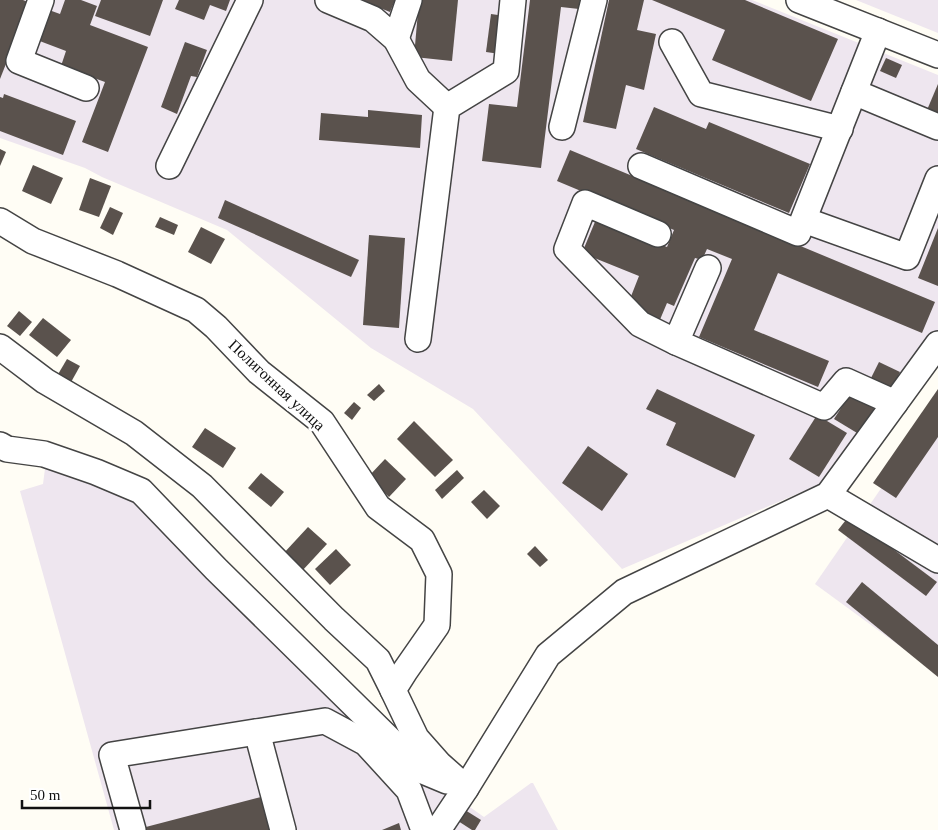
<svg xmlns="http://www.w3.org/2000/svg" width="938" height="830" font-family="Georgia,serif">
<style>
.industrial{fill:#eee6ef}
.building{fill:#5a524d}
.lines{fill:none;stroke-linecap:round;stroke-linejoin:round}
.minor-casing{stroke:#444;stroke-width:28}
.minor{stroke:#fff;stroke-width:25}
.labels{text-anchor:middle;dominant-baseline:central;stroke-width:5;stroke-linejoin:round;paint-order:stroke}
.street-label{font-size:16px;fill:#111;stroke:#fff}
</style>
<rect width="100%" height="100%" fill="#fffdf5"/>
<g class="industrial">
<polygon points="0,0 752,0 938,75 938,333 827,481 622,569 473,409 371,348 227,230 102,177 85,168 0,138"/>
<polygon points="856,0 938,0 938,33"/>
<polygon points="938,406 938,674 815,584"/>
<polygon points="46,461 132,494 399,757 484,817 531,783 533,783 558,830 114,830 20,491 43,484"/>
</g>
<g class="building">
<polygon points="0,0 23,0 30,3 0,79"/>
<polygon points="65,0 81,0 97,6 90,25 148,47 108,152 82,142 105,82 61,66 66,51 37,40 49,10 60,14"/>
<polygon points="101,0 163,0 150,36 95,16"/>
<polygon points="179,0 230,0 226,11 210,5 204,20 175,9"/>
<polygon points="360,0 395,0 390,12"/>
<polygon points="419,0 458,0 452,61 414,57"/>
<polygon points="530,0 580,0 579,9 561,7 541,168 482,161 489,104 517,107"/>
<polygon points="609,0 644,0 637,30 656,34 644,90 626,85 616,129 583,122"/>
<polygon points="652,0 745,0 838,39 811,101 712,60 725,30"/>
<polygon points="491,14 505,16 500,54 486,52"/>
<polygon points="185,42 207,50 197,77 191,76 177,114 161,107"/>
<polygon points="886,58 902,65 896,78 880,71"/>
<polygon points="938,84 938,115 927,110"/>
<polygon points="4,94 76,121 63,155 0,131 0,97 3,98"/>
<polygon points="654,107 706,129 709,122 810,164 789,213 636,149"/>
<polygon points="368,110 422,115 420,148 319,140 321,113 368,117"/>
<polygon points="0,149 6,152 0,166"/>
<polygon points="570,150 935,302 922,333 778,273 754,330 829,361 818,387 699,337 732,259 707,249 702,260 695,258 674,306 667,303 659,322 628,304 639,276 582,253 597,217 667,247 674,230 557,181"/>
<polygon points="33,165 63,178 51,204 22,191"/>
<polygon points="90,178 111,186 99,217 79,210"/>
<polygon points="225,200 359,260 351,277 218,218"/>
<polygon points="110,207 123,213 113,235 100,228"/>
<polygon points="160,217 178,225 174,235 155,227"/>
<polygon points="201,227 225,239 211,264 188,252"/>
<polygon points="938,228 938,286 918,278"/>
<polygon points="369,235 405,238 399,328 363,325"/>
<polygon points="19,311 32,322 20,336 7,326"/>
<polygon points="43,318 71,340 57,357 29,335"/>
<polygon points="67,359 80,366 70,384 57,376"/>
<polygon points="879,362 900,372 892,389 871,378"/>
<polygon points="379,384 385,391 374,401 367,395"/>
<polygon points="657,389 755,435 735,478 666,445 676,423 646,409"/>
<polygon points="938,389 938,437 896,498 873,483"/>
<polygon points="850,394 878,411 862,436 834,419"/>
<polygon points="354,402 361,408 352,420 344,413"/>
<polygon points="817,415 847,433 819,477 789,459"/>
<polygon points="414,421 453,460 435,477 397,439"/>
<polygon points="205,428 236,448 223,468 192,447"/>
<polygon points="588,446 628,474 602,511 562,483"/>
<polygon points="385,459 406,479 389,497 368,477"/>
<polygon points="457,470 464,478 442,499 435,490"/>
<polygon points="261,473 284,492 271,507 248,488"/>
<polygon points="484,490 500,506 487,519 471,502"/>
<polygon points="849,516 937,582 926,596 838,530"/>
<polygon points="308,527 327,544 302,571 283,554"/>
<polygon points="535,546 548,560 540,567 527,554"/>
<polygon points="336,549 351,565 330,585 315,569"/>
<polygon points="862,582 938,645 938,677 846,602"/>
<polygon points="265,796 274,830 143,830 142,828"/>
<polygon points="465,810 481,820 475,830 472,830 458,821"/>
<polygon points="399,823 401,830 382,830"/>
</g>
<g class="lines">
<defs>
<g id="minor">
<polyline points="41,0 19,61 86,88"/>
<polyline points="328,0 373,19 396,39 418,80 447,107"/>
<polyline points="799,0 938,55"/>
<polyline points="396,39 409,0"/>
<polyline points="672,42 701,94 840,129"/>
<polyline points="854,92 938,127"/>
<polyline points="562,127 594,0"/>
<polyline points="169,166 250,0"/>
<polyline points="641,166 798,233 878,31"/>
<polyline points="804,220 907,257 938,179"/>
<polyline points="0,221 33,241 117,274 196,310 216,327 259,372 322,422 378,507 422,540 439,574 437,625 405,671 393,690 416,738 439,764 466,788"/>
<polyline points="658,234 585,203 567,249 640,324 676,342"/>
<polyline points="708,268 676,342 824,407 846,381 895,403"/>
<polyline points="418,339 447,107 506,71 513,0"/>
<polyline points="0,347 45,381 134,433 202,486 334,619 378,660 393,690"/>
<polyline points="0,445 7,449 44,454 96,472 141,491 216,569 398,748 423,771 447,781"/>
<polyline points="828,495 938,560"/>
<polyline points="257,732 283,830"/>
<polyline points="133,830 112,755 325,721 366,743 409,790 424,830"/>
<polyline points="438,830 466,788 548,655 624,592 828,495 938,344"/>
</g>
</defs>
<use href="#minor" class="minor-casing"/>
<use href="#minor" class="minor"/>
</g>
<g class="labels">
<g class="street-label">
<text transform="translate(277 385) rotate(43)">Полигонная улица</text>
</g>
</g>
<path d="M22 800v8h128v-8" fill="none" stroke="#111111" stroke-width="2.5"/>
<text x="30" y="800" font-size="15" fill="#111111" stroke="#ffffff" stroke-width="4" paint-order="stroke">50 m</text>
</svg>
